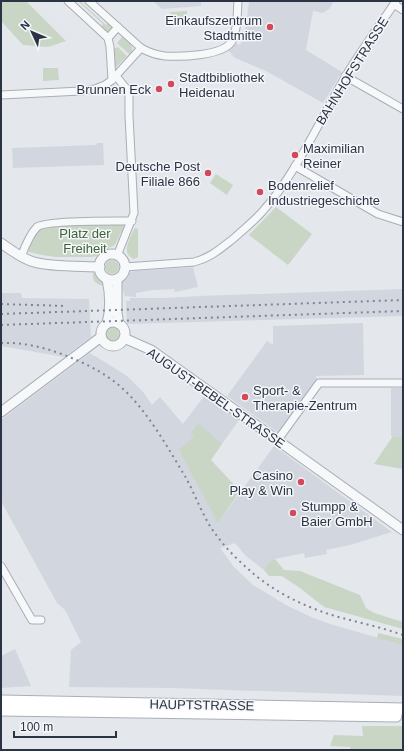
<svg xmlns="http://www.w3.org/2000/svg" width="404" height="751" font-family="Helvetica,sans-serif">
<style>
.built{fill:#d2d6de}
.green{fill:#c9d6c5}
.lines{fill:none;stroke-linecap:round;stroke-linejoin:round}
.minor-casing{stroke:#a9aeb7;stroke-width:9}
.tertiary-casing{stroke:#a9aeb7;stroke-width:11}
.secondary-casing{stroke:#a9aeb7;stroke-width:13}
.minor{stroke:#f7f8fa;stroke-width:7}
.tertiary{stroke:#f7f8fa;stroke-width:9}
.secondary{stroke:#fff;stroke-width:11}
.rail{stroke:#7d8696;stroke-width:2;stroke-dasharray:2 4;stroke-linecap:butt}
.poi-dot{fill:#d1495b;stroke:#f4f6f9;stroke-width:1.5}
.labels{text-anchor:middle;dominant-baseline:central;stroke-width:3;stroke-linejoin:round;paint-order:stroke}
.poi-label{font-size:13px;fill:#2b3445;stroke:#f4f6f9;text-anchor:start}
.street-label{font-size:13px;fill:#2b3445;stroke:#f4f6f9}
.park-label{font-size:13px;fill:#3f6138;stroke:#f4f6f9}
</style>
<rect width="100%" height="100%" fill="#e4e7ec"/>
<g class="built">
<polygon points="153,1 201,1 201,6 162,9"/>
<polygon points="249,1 334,1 329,9 323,13 313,11 306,50 342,72 323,103 266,71 235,58 228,50 235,43 240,45 244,36 247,19"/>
<polygon points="97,143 103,143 104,165 13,168 12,148 96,145"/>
<polygon points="193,267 198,287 175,292 174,289 153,290 136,293 136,297 125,296 120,282 129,273 134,271"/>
<polygon points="403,289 403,316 127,324 126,301 130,301 130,298 166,298 200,296"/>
<polygon points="1,293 21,293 22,298 89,299 91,337 64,357 1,346"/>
<polygon points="363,323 364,375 316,376 318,382 280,434 227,396 267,341 273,345 273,326"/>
<polygon points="90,353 127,376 144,393 152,405 160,397 183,424 205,395 239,420 222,444 198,424 194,437 218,523 274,446 392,532 350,545 326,550 327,554 305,558 304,553 275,559 271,560 264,570 246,556 235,543 220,548 234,567 253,585 286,605 311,617 330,624 403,645 403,696 171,688 69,687 71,650 81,642 65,610 57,603 1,501 1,420"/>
<polygon points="391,388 403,388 403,437 391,436"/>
<polygon points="15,649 31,686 1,688 1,656"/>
</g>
<g class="green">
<polygon points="1,1 26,1 66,41 48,47 23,45 1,21"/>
<polygon points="78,1 80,1 106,25 109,22 112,25 112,29 110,31 105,32 100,28 103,24"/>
<polygon points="187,11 187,18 171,19 170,12"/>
<path d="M 123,36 C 129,42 136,47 130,55 L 117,43 Z"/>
<polygon points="118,47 127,56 114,69 113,49"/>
<polygon points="43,68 58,68 59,80 43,81"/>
<polygon points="115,88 121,90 123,94 120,95 108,94 109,90"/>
<polygon points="216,174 233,185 227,195 210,183"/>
<polygon points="276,207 312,234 288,265 249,235"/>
<polygon points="122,223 124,226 115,245 104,250 97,256 92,257 56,257 42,255 29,252 28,248 39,229 45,225"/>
<path d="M 135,228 L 138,229 L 138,257 L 134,259 C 120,254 130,237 135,228 Z"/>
<circle cx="112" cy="267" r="7"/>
<path d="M 93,273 C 99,276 102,280 105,286 C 97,285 92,282 93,273 Z"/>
<circle cx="112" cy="334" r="7"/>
<polygon points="198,423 222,444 211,460 240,491 218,523 179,450 194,437 191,433"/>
<polygon points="393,436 403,437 403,469 374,464"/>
<polygon points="275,559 284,570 300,571 360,595 366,608 374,613 403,622 403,629 324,607 300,588 282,576 269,576 264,570 271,560"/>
<polygon points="378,633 403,639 403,645 377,638"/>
<polygon points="362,726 403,726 403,750 350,750 350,747 330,746 334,735 363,736"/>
</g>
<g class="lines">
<defs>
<g id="minor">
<polyline points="68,1 108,38"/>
<path d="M 89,1 L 141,48 C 148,52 156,55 165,56 C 180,57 224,56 232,41 C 238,29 237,14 238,1"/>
<polyline points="394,4 403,10"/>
<polyline points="116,76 129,92 129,116 134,213 117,256"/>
<polyline points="345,76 403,109"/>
<polyline points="112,80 110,47 108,38 118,27"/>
<polyline points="1,95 81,91 95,89 105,85 112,80 141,48"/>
<polyline points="295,166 378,214 403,222"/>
<path d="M 21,257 C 24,249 31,233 37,227 C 45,220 117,221 132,221"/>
<path d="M 125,267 L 194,262 C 210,258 220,249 233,239 C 243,230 253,222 262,212 C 297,173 320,119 347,74 C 362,49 380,25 396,1"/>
<polyline points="277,441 319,383 403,383"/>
<polyline points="1,566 32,620 41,620"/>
</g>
<g id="tertiary">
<path d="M 1,243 C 11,250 22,259 34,262 C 50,267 82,266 100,267"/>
<circle cx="112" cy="267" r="13"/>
<path d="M 107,279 C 110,293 111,309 107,323"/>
<polyline points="117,279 117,313 119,324"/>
<circle cx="113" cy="334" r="12"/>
<polyline points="124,338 151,350 403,530"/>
<polyline points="1,412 101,337"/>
</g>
<g id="secondary">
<polyline points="1,701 403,709"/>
<polyline points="1,710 396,716"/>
</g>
</defs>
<use href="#minor" class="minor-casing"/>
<use href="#tertiary" class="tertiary-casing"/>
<use href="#secondary" class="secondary-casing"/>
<use href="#minor" class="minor"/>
<use href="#tertiary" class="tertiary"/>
<use href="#secondary" class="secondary"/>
<g class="rail">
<polyline points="1,304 65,306"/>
<polyline points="1,314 403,300"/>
<polyline points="1,325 403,311"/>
<path d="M 1,343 C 26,342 51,349 74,359 C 91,366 107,375 121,387 C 147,410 168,448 186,478 C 196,496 204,520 217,536 C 228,551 242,564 255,575 C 281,596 310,609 342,618 C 362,623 383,628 403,635"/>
</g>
</g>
<g class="poi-dot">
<circle cx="270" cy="27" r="4"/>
<circle cx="171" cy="84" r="4"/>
<circle cx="159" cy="89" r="4"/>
<circle cx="295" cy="155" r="4"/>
<circle cx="208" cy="173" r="4"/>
<circle cx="260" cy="192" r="4"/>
<circle cx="245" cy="397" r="4"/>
<circle cx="301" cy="482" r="4"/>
<circle cx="293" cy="513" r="4"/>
</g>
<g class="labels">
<g class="poi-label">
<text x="262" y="20" text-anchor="end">Einkaufszentrum<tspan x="262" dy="15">Stadtmitte</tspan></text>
<text x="179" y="77">Stadtbibliothek<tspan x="179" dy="15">Heidenau</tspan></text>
<text x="151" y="89" text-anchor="end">Brunnen Eck</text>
<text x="303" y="148">Maximilian<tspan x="303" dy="15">Reiner</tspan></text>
<text x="200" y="166" text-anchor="end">Deutsche Post<tspan x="200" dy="15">Filiale 866</tspan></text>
<text x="268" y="185">Bodenrelief<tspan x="268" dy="15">Industriegeschichte</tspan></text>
<text x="253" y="390">Sport- &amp;<tspan x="253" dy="15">Therapie-Zentrum</tspan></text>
<text x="293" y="475" text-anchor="end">Casino<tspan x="293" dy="15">Play &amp; Win</tspan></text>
<text x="301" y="506">Stumpp &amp;<tspan x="301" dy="15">Baier GmbH</tspan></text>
</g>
<g class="street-label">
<text transform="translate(352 71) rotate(-58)">BAHNHOFSTRASSE</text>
<text transform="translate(216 398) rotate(35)">AUGUST-BEBEL-STRASSE</text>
<text transform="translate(202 705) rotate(1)">HAUPTSTRASSE</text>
</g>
<g class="park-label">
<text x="85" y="233">Platz der<tspan x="85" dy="15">Freiheit</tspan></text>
</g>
</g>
<rect width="404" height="751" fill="none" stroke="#2b3445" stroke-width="4"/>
<g transform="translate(32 32) rotate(314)" stroke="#f4f6f9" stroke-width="3" paint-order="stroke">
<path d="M0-3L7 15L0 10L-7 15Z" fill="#2b3445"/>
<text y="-6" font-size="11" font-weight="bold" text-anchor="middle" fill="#2b3445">N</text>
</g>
<path d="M14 731v6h102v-6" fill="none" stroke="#2b3445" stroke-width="2"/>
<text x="20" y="731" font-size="12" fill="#2b3445" stroke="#f4f6f9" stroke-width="3" paint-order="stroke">100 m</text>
</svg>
